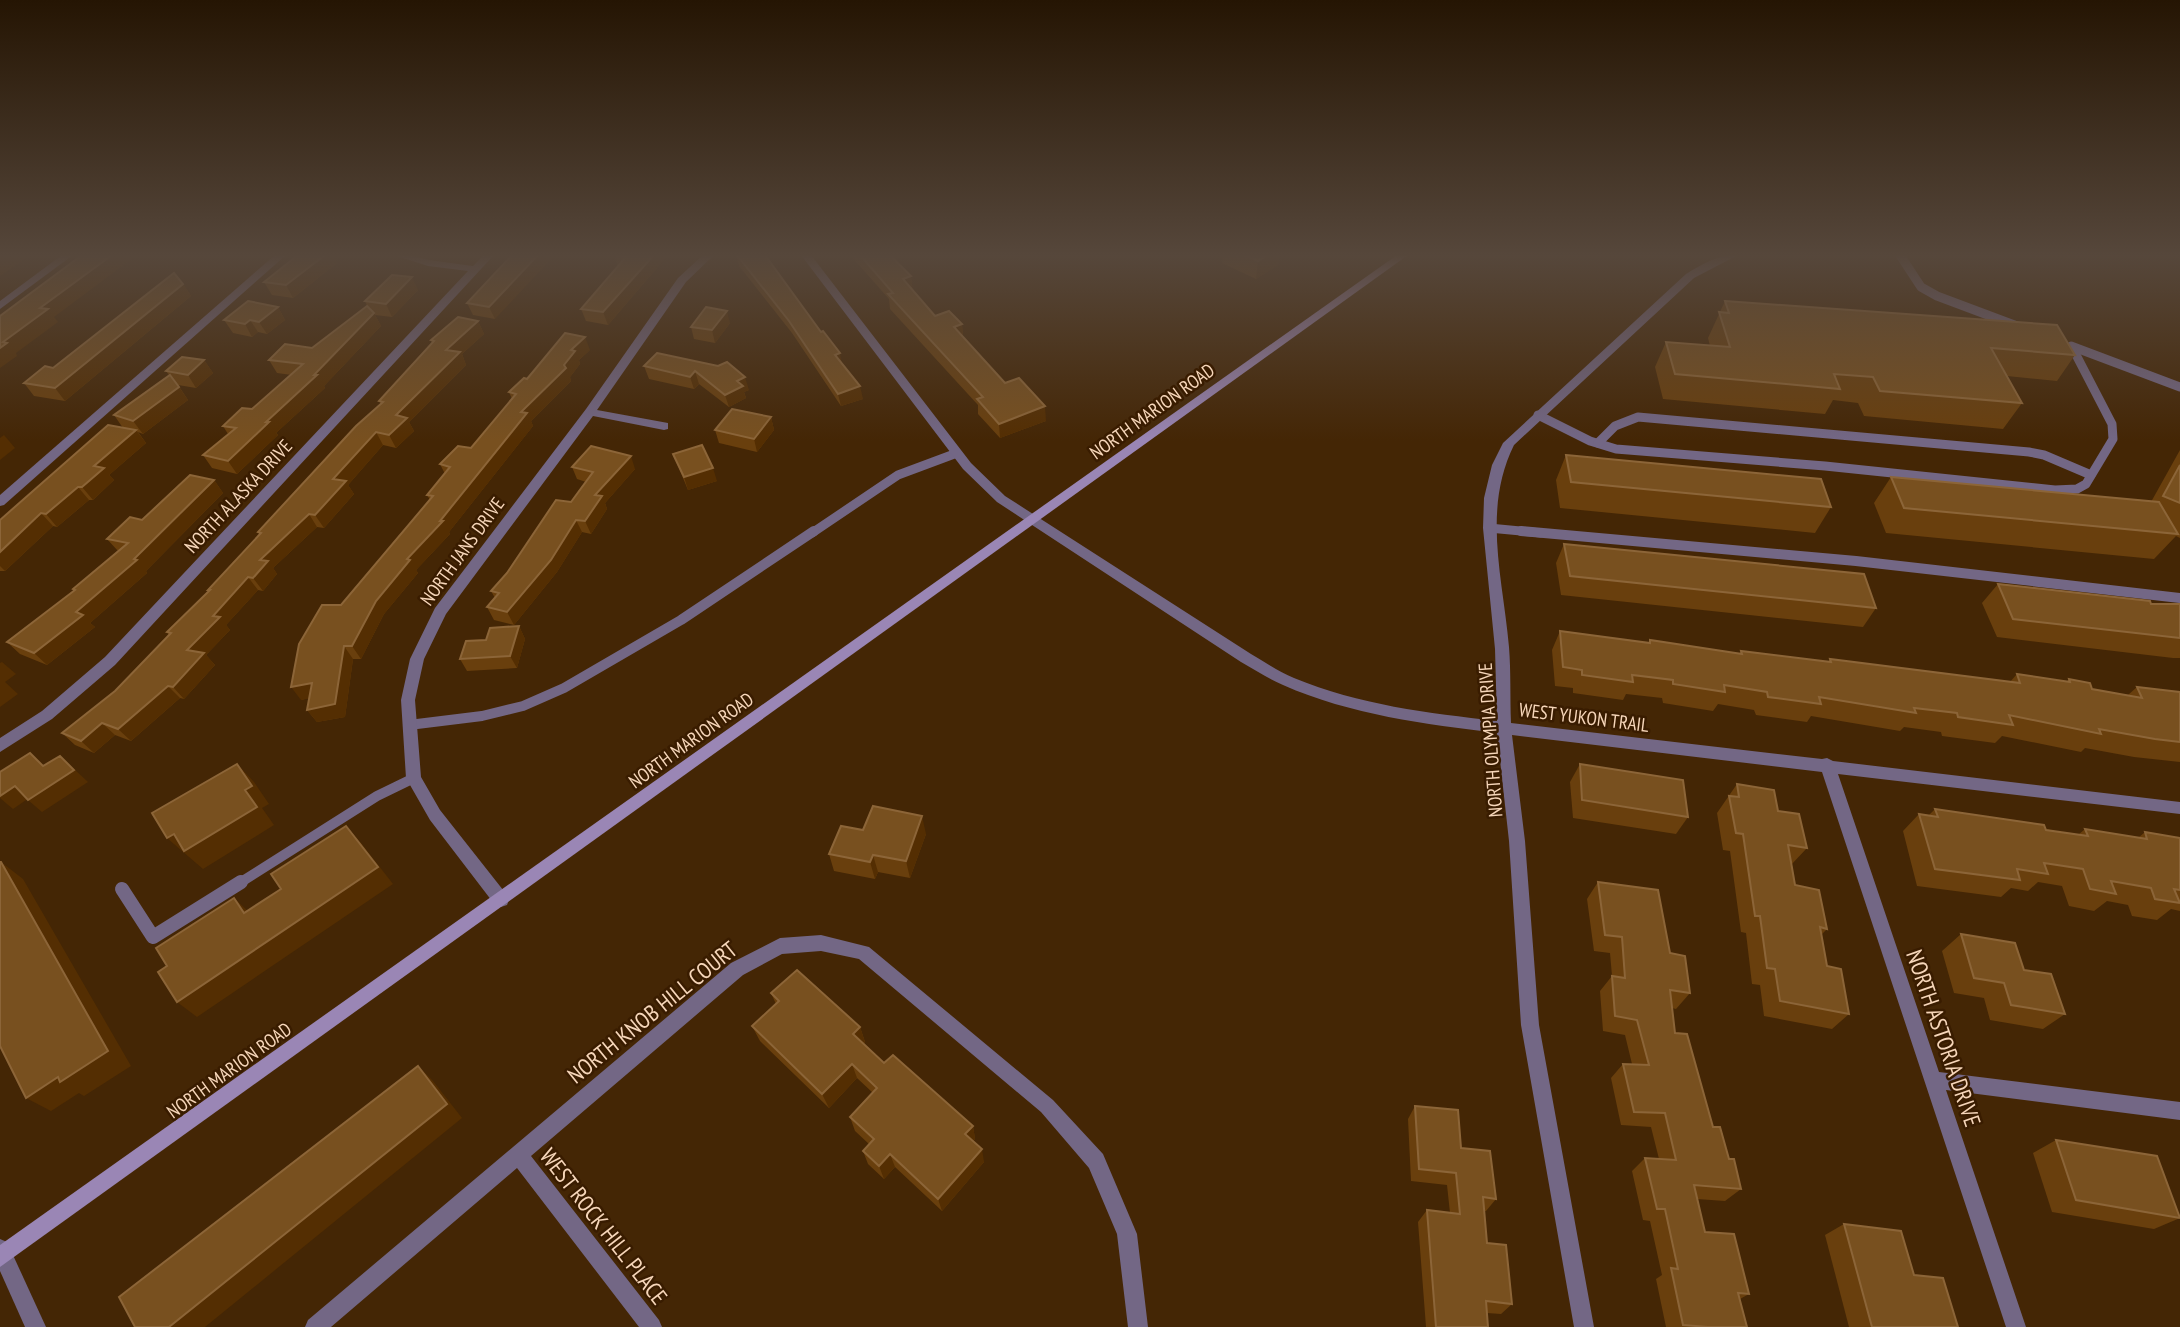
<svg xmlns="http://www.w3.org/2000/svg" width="2180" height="1327" font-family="'PT Sans Narrow',sans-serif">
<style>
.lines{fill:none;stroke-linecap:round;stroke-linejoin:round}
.lane-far2{stroke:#736785;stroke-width:9}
.lane-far1{stroke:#736785;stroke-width:10}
.lane{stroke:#736785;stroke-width:14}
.street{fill:#736785;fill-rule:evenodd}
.secondary{fill:#9a86b5;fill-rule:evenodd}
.wall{fill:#693f0d}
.shaded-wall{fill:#542e02}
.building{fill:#78501f;stroke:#8c6538;stroke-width:2}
.labels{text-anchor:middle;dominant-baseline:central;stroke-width:5;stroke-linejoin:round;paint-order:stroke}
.street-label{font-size:19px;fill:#f6d6b9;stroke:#391c00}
.near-street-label{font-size:23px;fill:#f6d6b9;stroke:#391c00}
</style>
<rect width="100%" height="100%" fill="#442605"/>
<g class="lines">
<g class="lane-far2">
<polyline points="1900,255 1921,287 1937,296 2017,326"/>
<polyline points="2071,346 2180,387"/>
<polyline points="1538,415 1590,441 1616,449 1825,466 2055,490 2077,489 2086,484 2113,439 2112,424 2072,347"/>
<polyline points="1598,443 1615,426 1638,417 2029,452 2044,455 2091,475"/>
<polyline points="1489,528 1541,533"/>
<polyline points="812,533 898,475 957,453"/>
</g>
<g class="lane-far1">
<polyline points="1521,531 1856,561 2180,598"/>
<polyline points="409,725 482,716 523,706 564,688 681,620 814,531"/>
<polyline points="238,884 377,796 414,778"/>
</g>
<polyline class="lane" points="122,889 153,937 241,882"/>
<g class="street">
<polygon points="62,255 73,255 0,309 0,301"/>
<polygon points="275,255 286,255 4,505 0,506 0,495"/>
<polygon points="394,255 410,255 429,260 473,266 484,255 494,255 115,665 52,719 0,752 0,738 42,711 105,657 468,271 428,266"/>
<polygon points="703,255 714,255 686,282 597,410 668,423 668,429 664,430 593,416 446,614 424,659 415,700 421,777 440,810 507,895 509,900 507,905 501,907 495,905 430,820 406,778 401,700 410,659 435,608 586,409 678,278"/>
<path d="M 801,255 L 811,255 L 971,463 L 1005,496 L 1251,654 C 1265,662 1279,672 1294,678 C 1359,705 1428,713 1497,721 L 1495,649 L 1483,528 L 1484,498 L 1492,465 L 1503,443 L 1686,274 C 1704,263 1717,255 1738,255 L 1694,278 L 1514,445 C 1482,510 1503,578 1509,647 C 1511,672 1510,698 1511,723 L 1822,759 L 1827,758 L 1833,761 L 2180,802 L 2180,814 L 1838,774 L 1939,1072 L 2180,1102 L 2180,1120 L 1946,1090 L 2026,1327 L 2006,1327 L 1822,772 L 1512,735 L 1525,841 L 1539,1025 L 1594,1327 L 1574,1327 L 1521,1025 L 1509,841 L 1497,733 C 1425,724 1351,715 1283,685 C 1269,679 1255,670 1241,662 L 997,502 L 963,469 Z"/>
<polygon points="821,935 869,947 1053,1100 1103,1154 1137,1234 1148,1327 1128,1327 1117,1234 1089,1168 1041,1112 859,959 821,951 782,954 743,975 531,1156 659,1320 662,1327 639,1327 517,1168 331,1327 305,1327 308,1320 731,963 780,938"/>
<polygon points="0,1239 7,1242 46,1327 25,1327 0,1271"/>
</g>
<polygon class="secondary" points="1397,255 1408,255 0,1267 0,1245"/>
</g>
<g class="wall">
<polygon points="512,255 495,319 473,315 467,303"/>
<polygon points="614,255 668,255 608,325 586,321 581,309 618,266"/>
<polygon points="736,255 765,255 842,363 863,399 841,406 792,333 739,266"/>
<polygon points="850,255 890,255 911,276 912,290 935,316 962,324 963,337 1005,383 1046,421 1000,438 978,414 978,405 890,309 889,299"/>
<polygon points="1223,255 1284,255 1279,258 1278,265 1256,279 1222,263"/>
<polygon points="337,263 293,298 272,295 264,282"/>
<polygon points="183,284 191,296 65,401 34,396 24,383 53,368"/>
<polygon points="418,290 392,317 375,315 381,326 324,386 325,388 276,433 278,435 237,474 212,468 203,455 228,434 223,426 252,409 292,375 277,373 269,360 312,348 367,306 365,301"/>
<polygon points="1725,301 2075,355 2057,381 2007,376 2022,403 2003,429 1864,416 1858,403 1833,400 1825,414 1663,399 1655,367 1666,342 1710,346 1708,338"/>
<polygon points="278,307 285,320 267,334 258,332 252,337 233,333 224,320"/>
<polygon points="478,321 484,334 462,354 466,365 409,422 414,431 396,448 383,445 348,485 354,494 324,528 317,527 273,568 277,574 263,591 258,590 226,625 230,630 206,655 215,665 184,699 180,698 131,741 115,735 94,753 75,745 62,733 115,691 169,635 167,632 209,591 208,590 260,534 258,532 381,404 379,401 432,343 431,340"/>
<polygon points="730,323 715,343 694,339 691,327"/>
<polygon points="590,350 579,360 580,364 570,377 571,381 531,421 533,426 449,532 450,534 416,570 418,573 384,614 361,659 353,659 345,717 317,722 307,710 309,698 301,700 341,605 430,500 427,495 445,474 440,464 471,448 512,399 509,392 527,379"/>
<polygon points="657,353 749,390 744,392 746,398 729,407 699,384 694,389 649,379 644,366"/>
<polygon points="204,360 213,373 196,388 178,385 188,400 143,434 138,432 146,443 109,475 114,480 93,500 89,500 57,527 53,526 5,571 0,571 0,520 123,428 114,415 169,375 166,371"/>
<polygon points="771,417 774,430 757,452 719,443 715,430"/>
<polygon points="2180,450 2180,538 2176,536 2154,559 1886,533 1874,503 1891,477 2151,502"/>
<polygon points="673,454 717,481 688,490"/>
<polygon points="1566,455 1831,507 1815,533 1560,508 1556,480"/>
<polygon points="572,467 635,469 605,503 607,509 591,534 582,532 557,572 514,625 494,620 487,607 495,598 491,591 571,502 586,482 577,479"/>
<polygon points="214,480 223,493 146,571 147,573 90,623 95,627 47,665 20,654 7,642 74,591 73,589 118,551 107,539"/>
<polygon points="1564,544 1876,608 1863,627 1561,595 1556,563"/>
<polygon points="1998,584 2151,604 2180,604 2180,658 2173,658 1997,637 1982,603"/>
<polygon points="519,626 525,639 517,668 467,671 460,659 486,640"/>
<polygon points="1560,631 1648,643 1650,640 1740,654 1741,651 1828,662 1830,659 2010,682 2017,674 2066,682 2069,679 2092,689 2128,695 2137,687 2180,692 2180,762 2134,757 2085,748 2081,752 2002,736 1995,743 1942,736 1941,732 1904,727 1900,731 1811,716 1807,722 1756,715 1754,710 1718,704 1713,711 1663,703 1662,698 1626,694 1623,700 1573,693 1573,688 1555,686 1552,650"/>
<polygon points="1580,764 1688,817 1676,834 1573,818 1570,782"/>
<polygon points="1737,784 1778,811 1807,848 1791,865 1795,885 1827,929 1821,935 1827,966 1849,1014 1832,1029 1764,1016 1760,985 1752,984 1746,933 1741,932 1730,851 1723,850 1717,813"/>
<polygon points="1935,809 2078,835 2085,829 2138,838 2145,832 2180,838 2180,911 2171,909 2157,920 2132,916 2128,905 2107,901 2094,911 2069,906 2062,886 2038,882 2028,891 2011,888 2001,897 1917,886 1903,831 1919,814 1929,815"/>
<polygon points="863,830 926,834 910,878 878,872 875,879 834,871 829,854"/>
<polygon points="1598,882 1670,953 1690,993 1676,1009 1672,1008 1675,1033 1713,1127 1741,1189 1725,1201 1697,1199 1705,1232 1749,1294 1740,1299 1747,1327 1666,1327 1656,1279 1662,1275 1650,1221 1643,1220 1632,1171 1645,1158 1659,1159 1651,1127 1621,1125 1611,1078 1623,1064 1632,1064 1625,1035 1603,1031 1600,991 1612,976 1610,953 1594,951 1587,899"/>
<polygon points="1961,934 2024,970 2065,1014 2043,1029 1990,1020 1984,998 1954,993 1942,951"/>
<polygon points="771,993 860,1027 865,1042 863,1044 884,1063 973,1126 975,1139 973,1141 984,1162 942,1211 895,1167 884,1179 868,1164 863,1151 869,1144 855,1131 850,1117 873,1093 857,1078 829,1108 760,1041 752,1026 776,1004"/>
<polygon points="1415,1106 1461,1148 1496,1199 1486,1211 1484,1211 1487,1243 1512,1304 1501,1314 1487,1313 1488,1327 1426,1327 1418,1222 1427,1210 1450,1213 1447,1185 1411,1181 1408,1119"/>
<polygon points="2056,1140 2180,1215 2180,1218 2154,1229 2052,1212 2033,1153"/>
<polygon points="1844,1224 1914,1275 1958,1327 1849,1327 1825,1235"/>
</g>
<g class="shaded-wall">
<polygon points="3,255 31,255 0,276 0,257"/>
<polygon points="112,255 137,255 54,317 58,322 16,353 17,356 0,368 0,348 3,342 40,308"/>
<polygon points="325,255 333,255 337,263 293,298 286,285"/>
<polygon points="538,255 555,255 495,319 489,307"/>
<polygon points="654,255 668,255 608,325 603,312"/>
<polygon points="1267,255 1284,255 1279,258 1278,265 1256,279 1258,261"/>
<polygon points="911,276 913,291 903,279"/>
<polygon points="412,277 418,290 392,317 386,304"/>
<polygon points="183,284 191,296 65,401 55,388"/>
<polygon points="278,307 285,320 267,334 259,322"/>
<polygon points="727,311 730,323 715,343 712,330"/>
<polygon points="374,313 381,326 324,386 325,388 276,433 278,435 237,474 228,461"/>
<polygon points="250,320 258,332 252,337 245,324"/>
<polygon points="478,321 484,334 462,354 466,365 409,422 414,431 396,448 389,435 396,415 446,350"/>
<polygon points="962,324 963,338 954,327"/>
<polygon points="585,337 590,350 579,360 580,364 570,377 571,381 531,421 533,426 449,532 450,534 416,570 418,573 384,614 361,659 352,646 376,601 407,559 521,412 564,365 571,350"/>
<polygon points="840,353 842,366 835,355"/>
<polygon points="204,360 213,373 196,388 188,375"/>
<polygon points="695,371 699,384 694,389 690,377"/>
<polygon points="745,377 749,390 744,392 746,398 729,407 725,395 737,381"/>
<polygon points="860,386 863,399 841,406 838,394"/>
<polygon points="179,387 188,400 143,434 133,421"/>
<polygon points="1045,406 1046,421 1000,438 999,424"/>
<polygon points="771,417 774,430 757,452 754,439"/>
<polygon points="136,430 146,443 109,475 114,480 93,500 82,487 94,466"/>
<polygon points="376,432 383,445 348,485 354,494 324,528 315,515 333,479"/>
<polygon points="4,435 15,448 0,460 0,438"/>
<polygon points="631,456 635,469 605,503 607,509 591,534 585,521 595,495"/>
<polygon points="713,468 717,481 688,490 684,477"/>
<polygon points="214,480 223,493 146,571 147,573 90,623 95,627 47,665 34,653 76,612 134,559"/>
<polygon points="78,487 89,500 57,527 46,514"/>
<polygon points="41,513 53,526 5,571 0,566 0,552"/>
<polygon points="309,514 317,527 273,568 277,574 263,591 253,578 260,560"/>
<polygon points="576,520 582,532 557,572 514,625 507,612"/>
<polygon points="248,577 258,590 226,625 230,630 206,655 215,665 184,699 173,687 187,650 213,616"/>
<polygon points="519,626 525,639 517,668 510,656"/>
<polygon points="344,646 353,659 345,717 317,722 307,710"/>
<polygon points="2,662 16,674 5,682 18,694 0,707 0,663"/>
<polygon points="312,683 321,696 301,700 291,687"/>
<polygon points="168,686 180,698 131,741 118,729"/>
<polygon points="102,723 115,735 94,753 81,741"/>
<polygon points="60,756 88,782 42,812 28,800"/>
<polygon points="237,764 254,782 269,804 262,808 274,825 203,869 167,838 245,790"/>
<polygon points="15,786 29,798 13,809 0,798 0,796"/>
<polygon points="922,816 926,834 910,878 906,861"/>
<polygon points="346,826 361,843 393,884 197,1017 177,1002"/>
<polygon points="873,855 878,872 875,879 870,862"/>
<polygon points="1,862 23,879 131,1066 84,1096 79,1093 51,1111 26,1098 58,1077"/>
<polygon points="234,898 252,915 244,913"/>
<polygon points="860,1027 865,1042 858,1049 853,1034"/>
<polygon points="852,1064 857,1078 829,1108 822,1094"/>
<polygon points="418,1066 433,1081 462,1118 205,1327 169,1327"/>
<polygon points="973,1126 975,1139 968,1147 965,1134"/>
<polygon points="982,1149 984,1162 942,1211 938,1199"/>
<polygon points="890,1154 895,1167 884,1179 879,1166"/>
</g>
<g class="building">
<polygon points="82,255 112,255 40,308 48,309 3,342 7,343 0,348 0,316"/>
<polygon points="298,255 325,255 286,285 264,282"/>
<polygon points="512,255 538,255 489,307 467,303"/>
<polygon points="615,255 654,255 603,312 581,309 626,257"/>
<polygon points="737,255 765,255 821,332 823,331 840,353 835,355 860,386 838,394 789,321"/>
<polygon points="860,255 890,255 911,276 903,279 935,316 949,311 962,324 954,327 1005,383 1019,378 1045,406 999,424 977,399 983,397 888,294 893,293"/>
<polygon points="1245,255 1267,255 1258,261"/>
<polygon points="174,273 183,284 55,388 24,383 45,366 53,368"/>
<polygon points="392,275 412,277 386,304 365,301"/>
<polygon points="248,301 278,307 259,322 250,320 245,324 224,320"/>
<polygon points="1725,301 2057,325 2075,355 1991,348 2022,403 1880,391 1873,377 1834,374 1840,389 1675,374 1666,342 1730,347 1719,312 1729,313"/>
<polygon points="367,306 374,313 314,375 317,375 266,422 269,422 228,461 203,455 236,428 223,426 242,408 252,409 303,364 269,360 285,344 312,348"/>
<polygon points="706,307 727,311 712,330 691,327"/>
<polygon points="458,317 478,321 446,350 460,352 396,415 407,418 389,435 376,432 333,479 346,481 315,515 309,514 260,560 268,561 253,578 248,577 213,616 220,617 187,650 204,653 173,687 168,686 118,729 102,723 81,741 62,733 115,691 171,633 167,632 210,590 208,590 261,533 258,532 356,426 383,402 379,401 434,341 431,340"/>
<polygon points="565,333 585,337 571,350 575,351 564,365 566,368 521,412 527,413 440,521 443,521 407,559 410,560 376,601 352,646 344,646 335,704 307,710 312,683 291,687 299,644 322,605 341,605 433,496 427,495 450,467 440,464 458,446 471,448 516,394 509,392 524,378 527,379"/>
<polygon points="657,353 718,366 727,362 745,377 737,381 743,386 725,395 695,371 690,377 644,366"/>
<polygon points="182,357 204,360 188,375 166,371"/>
<polygon points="170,375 179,387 133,421 114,415"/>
<polygon points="732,409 771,417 754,439 715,430"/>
<polygon points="108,425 136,430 94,466 104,468 82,487 78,487 46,514 41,513 0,552 0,520"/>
<polygon points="702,445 713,468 684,477 673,454"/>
<polygon points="591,446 631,456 595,495 602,496 585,521 576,520 551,560 507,612 487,607 499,593 491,591 507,573 556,500 571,502 593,472 572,467"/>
<polygon points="1566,455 1821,479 1831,507 1571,482"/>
<polygon points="2180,465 2180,503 2163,496"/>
<polygon points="190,475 214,480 134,559 137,560 76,612 83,615 34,653 7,642 75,590 73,589 128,543 107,539 130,517 142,520"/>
<polygon points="1891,477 2159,502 2178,534 1904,508"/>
<polygon points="1564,544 1864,574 1876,608 1570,576"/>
<polygon points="1998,584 2150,601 2151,604 2180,604 2180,638 2013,619"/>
<polygon points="519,626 510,656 460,659 466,641 486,640 490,628"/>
<polygon points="1560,631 1650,643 1650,640 1742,654 1741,651 1831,662 1830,659 2020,683 2017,674 2070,682 2069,679 2090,683 2092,689 2142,698 2137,687 2180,692 2180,742 2155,739 2099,729 2101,734 2009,715 2013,725 1958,717 1957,713 1914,708 1916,713 1819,697 1821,704 1768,697 1767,692 1724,685 1725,692 1673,684 1673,680 1632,675 1633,682 1582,675 1582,670 1563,667"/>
<polygon points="30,753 43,766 60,756 74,770 28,800 15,786 0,796 0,772"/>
<polygon points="237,764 252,786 245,790 257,807 184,851 174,834 167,838 152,813"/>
<polygon points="1580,764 1683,780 1688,817 1582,800"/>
<polygon points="1737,784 1774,790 1778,811 1799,814 1807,848 1788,845 1795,885 1819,890 1827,929 1820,927 1827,966 1841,969 1849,1014 1780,1001 1775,969 1767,968 1760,916 1755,916 1743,834 1736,833 1729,796 1739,797"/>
<polygon points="873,806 922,816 906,861 873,855 870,862 829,854 841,826 863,830"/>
<polygon points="1935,809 2044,825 2046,830 2088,836 2085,829 2147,839 2145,832 2180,838 2180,890 2174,889 2180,903 2155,899 2151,888 2111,881 2116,894 2090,889 2083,869 2044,863 2048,874 2017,869 2020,880 1935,869 1919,814 1938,817"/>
<polygon points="346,826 378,867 177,1002 158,972 167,966 156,948 234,898 244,913 281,889 271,874"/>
<polygon points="0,862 1,862 108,1051 60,1082 58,1077 26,1098 0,1046"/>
<polygon points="1598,882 1658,890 1670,953 1685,956 1690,993 1670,990 1675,1033 1687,1034 1713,1127 1720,1127 1729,1159 1734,1159 1741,1189 1694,1185 1705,1232 1734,1234 1749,1294 1738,1293 1747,1327 1708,1327 1683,1325 1671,1268 1678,1269 1665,1209 1657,1209 1645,1158 1676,1160 1665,1113 1634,1112 1623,1064 1649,1065 1637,1020 1615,1016 1612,976 1625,978 1622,937 1605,935"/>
<polygon points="1961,934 2015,943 2024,970 2051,974 2065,1014 2011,1005 2004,983 1974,978"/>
<polygon points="797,970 860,1027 853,1034 884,1063 893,1055 973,1126 965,1134 982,1149 938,1199 890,1154 879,1166 863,1151 874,1139 850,1117 877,1088 852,1064 822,1094 752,1026 779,1001 771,993"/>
<polygon points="418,1066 447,1104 169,1327 135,1327 119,1297"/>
<polygon points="1415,1106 1458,1110 1461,1148 1490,1151 1496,1199 1483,1197 1487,1243 1506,1245 1512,1304 1486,1301 1488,1327 1436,1327 1427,1210 1460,1214 1456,1173 1419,1169"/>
<polygon points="2056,1140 2157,1156 2180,1218 2076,1200"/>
<polygon points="1844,1224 1901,1231 1914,1275 1943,1278 1958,1327 1872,1327"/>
</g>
<linearGradient id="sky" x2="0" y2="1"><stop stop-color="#251503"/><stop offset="0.58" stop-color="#56473b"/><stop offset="1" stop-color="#56473b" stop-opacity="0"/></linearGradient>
<rect width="2180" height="441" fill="url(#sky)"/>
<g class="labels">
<g class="street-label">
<text transform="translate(1152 411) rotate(-36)">NORTH MARION ROAD</text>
<text transform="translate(238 496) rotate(-47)">NORTH ALASKA DRIVE</text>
<text transform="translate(462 551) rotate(-54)">NORTH JANS DRIVE</text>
<text transform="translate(1584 717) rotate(7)">WEST YUKON TRAIL</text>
<text transform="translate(691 740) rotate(-36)">NORTH MARION ROAD</text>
<text transform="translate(1490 740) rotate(-94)">NORTH OLYMPIA DRIVE</text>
<text transform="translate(229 1070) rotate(-36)">NORTH MARION ROAD</text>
</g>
<g class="near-street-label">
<text transform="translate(652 1012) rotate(-39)">NORTH KNOB HILL COURT</text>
<text transform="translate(1944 1038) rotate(71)">NORTH ASTORIA DRIVE</text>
<text transform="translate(604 1226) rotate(52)">WEST ROCK HILL PLACE</text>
</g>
</g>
</svg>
